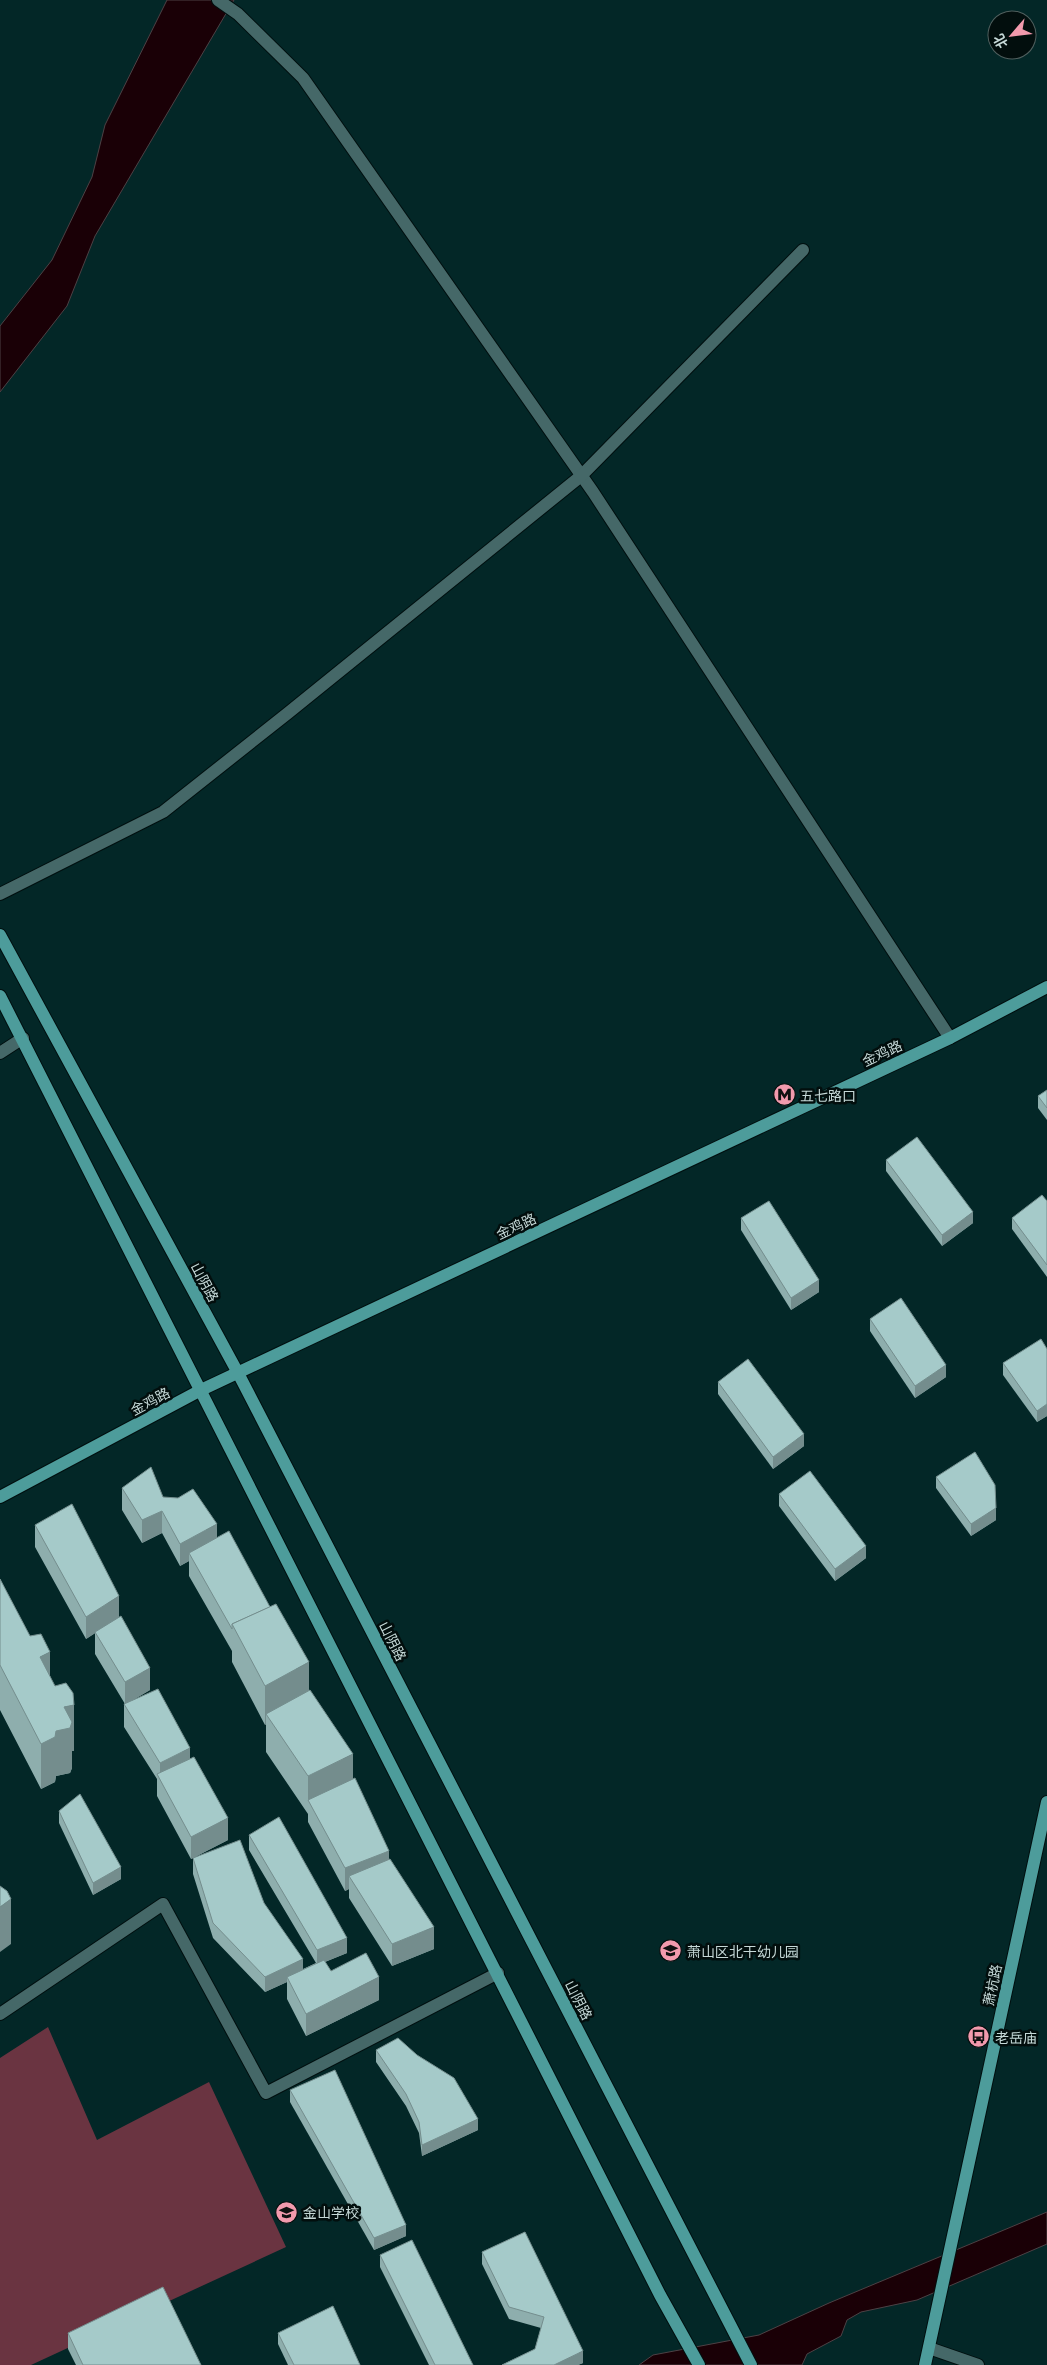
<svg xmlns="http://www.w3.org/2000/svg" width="1047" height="2365" font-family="Lato,'Noto Sans SC',sans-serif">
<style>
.green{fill:#6a3441}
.water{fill:#1a0006;stroke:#4d4145}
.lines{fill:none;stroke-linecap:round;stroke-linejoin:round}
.minor-casing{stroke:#000f0f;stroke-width:14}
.major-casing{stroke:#000f0f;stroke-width:14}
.minor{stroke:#456868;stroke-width:12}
.major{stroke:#4d9c9b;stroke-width:12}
.wall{fill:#8eaead}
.shaded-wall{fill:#748d8d}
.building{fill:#a5cac9;stroke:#748d8d}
.labels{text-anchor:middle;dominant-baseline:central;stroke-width:5;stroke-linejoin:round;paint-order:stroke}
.street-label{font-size:14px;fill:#c5d8d7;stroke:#020e0d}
.poi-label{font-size:14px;fill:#c5d8d7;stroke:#020e0d;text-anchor:start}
</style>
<rect width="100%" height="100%" fill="#032727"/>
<polygon class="green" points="48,2027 97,2140 209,2082 286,2247 31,2365 0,2365 0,2058"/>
<g class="water">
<polygon points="167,0 234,0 95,236 67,306 0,392 0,326 52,260 92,177 105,125"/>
<polygon points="1047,2212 1047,2244 917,2300 861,2312 847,2320 841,2336 807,2354 802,2365 639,2365 653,2355 759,2335 829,2303"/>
</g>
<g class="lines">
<defs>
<g id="minor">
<polyline points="218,0 238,14 303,78 593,492 950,1038"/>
<polyline points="0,894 163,812 288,713 581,476 803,250"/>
<polyline points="0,1053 23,1038"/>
<polyline points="0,2014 163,1904 266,2093 498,1973"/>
<polyline points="929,2348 978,2365"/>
</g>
<g id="major">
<polyline points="0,935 238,1373 751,2365"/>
<polyline points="0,996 660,2295 699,2365"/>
<polyline points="0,1497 201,1390 950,1038 1047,987"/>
<polyline points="925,2365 1047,1802"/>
</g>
</defs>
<use href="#minor" class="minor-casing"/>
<use href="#major" class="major-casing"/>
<use href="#minor" class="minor"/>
<use href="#major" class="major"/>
</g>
<g class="wall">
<polygon points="1047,1090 1047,1120 1038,1108 1038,1096"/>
<polygon points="886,1160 973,1223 942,1246 886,1171"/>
<polygon points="1047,1201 1047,1277 1012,1229 1012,1218"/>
<polygon points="741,1218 819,1292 791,1310 741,1230"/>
<polygon points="870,1319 946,1377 915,1398 870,1331"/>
<polygon points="1047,1349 1047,1416 1037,1422 1003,1375 1003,1363"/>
<polygon points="718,1382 804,1446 773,1469 718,1394"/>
<polygon points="936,1477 996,1520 971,1536 936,1488"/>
<polygon points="122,1488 163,1497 217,1538 309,1691 353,1779 389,1859 434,1949 392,1966 349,1898 349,1889 345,1891 308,1822 308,1814 266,1752 266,1724 265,1725 232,1662 232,1651 189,1576 189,1561 180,1566 162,1533 142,1543 122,1510"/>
<polygon points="779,1494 866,1558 835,1581 779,1506"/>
<polygon points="35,1525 119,1617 150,1690 131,1701 190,1759 228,1840 191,1859 157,1796 157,1779 124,1727 124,1704 125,1704 95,1654 95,1633 86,1639 35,1547"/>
<polygon points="0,1579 50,1676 74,1751 72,1751 72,1768 70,1773 56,1776 55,1782 41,1789 0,1710"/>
<polygon points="59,1811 121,1879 93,1895 59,1823"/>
<polygon points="249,1835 347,1953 325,1962 331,1971 379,2000 306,2036 287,1999 287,1982 265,1992 213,1938 193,1874 193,1858 303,1969 316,1963 249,1850"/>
<polygon points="376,2050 478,2130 422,2156 419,2133 406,2106 376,2062"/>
<polygon points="290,2090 406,2236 374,2250 290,2102"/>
<polygon points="525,2232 583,2363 578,2365 502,2365 535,2349 541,2328 509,2319 482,2264 482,2252"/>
<polygon points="380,2255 473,2365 429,2365 380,2267"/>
<polygon points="68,2333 201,2365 76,2365 68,2349"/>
<polygon points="278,2333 360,2365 288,2365 278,2344"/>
</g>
<g class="shaded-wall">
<polygon points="973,1212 973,1223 942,1246 942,1235"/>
<polygon points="819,1280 819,1292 791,1310 791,1298"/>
<polygon points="946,1365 946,1377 915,1398 915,1386"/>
<polygon points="1047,1404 1047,1416 1037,1422 1037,1411"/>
<polygon points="804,1434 804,1446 773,1469 773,1457"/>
<polygon points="996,1508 996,1520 971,1536 971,1524"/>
<polygon points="162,1511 162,1533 142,1543 142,1520"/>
<polygon points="217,1524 217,1547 189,1553 189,1561 180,1566 180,1544"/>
<polygon points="866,1546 866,1558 835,1581 835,1569"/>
<polygon points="119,1596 119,1618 86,1639 86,1617"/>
<polygon points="50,1652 50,1697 40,1657"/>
<polygon points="309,1662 309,1700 266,1714 266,1724 265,1725 265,1686"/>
<polygon points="150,1668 150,1690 125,1705 125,1682"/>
<polygon points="74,1705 74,1751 72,1751 72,1768 70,1773 56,1776 55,1782 41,1789 41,1744 56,1731 64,1707"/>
<polygon points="190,1748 190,1770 160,1780 160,1763"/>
<polygon points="353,1754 353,1792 308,1800 308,1815 308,1776"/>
<polygon points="228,1818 228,1840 191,1859 191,1837"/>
<polygon points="389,1851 389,1873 349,1876 349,1889 345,1891 345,1868"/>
<polygon points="121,1867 121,1879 93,1895 93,1883"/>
<polygon points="11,1899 11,1944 0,1952 0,1907"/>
<polygon points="434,1927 434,1949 392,1966 392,1944"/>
<polygon points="347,1938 347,1953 317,1965 317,1950"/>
<polygon points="303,1959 303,1974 287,1977 287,1982 265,1992 265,1977"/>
<polygon points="379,1977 379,2000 306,2036 306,2014"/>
<polygon points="478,2119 478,2130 422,2156 422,2145"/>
<polygon points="406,2225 406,2236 374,2250 374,2238"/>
<polygon points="583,2351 583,2363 578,2365 554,2365"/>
</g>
<g class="building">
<polygon points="1047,1090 1047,1108 1038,1096"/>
<polygon points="917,1137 973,1212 942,1235 886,1160"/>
<polygon points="1042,1195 1047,1201 1047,1265 1012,1218"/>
<polygon points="769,1201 819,1280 791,1298 741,1218"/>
<polygon points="901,1298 946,1365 915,1386 870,1319"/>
<polygon points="1041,1339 1047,1349 1047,1404 1037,1411 1003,1363"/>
<polygon points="748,1359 804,1434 773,1457 718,1382"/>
<polygon points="975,1452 995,1485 996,1508 971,1524 936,1477"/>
<polygon points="151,1467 163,1497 178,1498 193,1489 217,1524 180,1544 162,1511 142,1520 122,1488"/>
<polygon points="810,1471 866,1546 835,1569 779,1494"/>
<polygon points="72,1504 119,1596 86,1617 35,1525"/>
<polygon points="229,1531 270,1607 232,1624 232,1629 189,1553"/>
<polygon points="0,1579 30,1636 41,1634 50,1652 40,1657 55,1686 66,1683 73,1693 74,1705 64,1707 72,1722 70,1728 56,1731 55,1737 41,1744 0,1665"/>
<polygon points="276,1604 309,1662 265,1686 232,1624"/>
<polygon points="121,1616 150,1668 125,1682 95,1632"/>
<polygon points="158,1689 190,1748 160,1763 124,1704"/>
<polygon points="310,1690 353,1754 308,1776 266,1714"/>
<polygon points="194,1757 228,1818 191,1837 157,1774"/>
<polygon points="355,1778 389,1851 345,1868 308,1800"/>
<polygon points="80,1794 121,1867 93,1883 59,1811"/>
<polygon points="279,1817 347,1938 317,1950 249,1835"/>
<polygon points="240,1840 264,1903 303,1959 265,1977 213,1923 193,1858"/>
<polygon points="390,1859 434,1927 392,1944 349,1876"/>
<polygon points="0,1886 7,1891 11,1899 0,1907"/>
<polygon points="366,1953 379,1977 306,2014 287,1977 324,1960 331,1971"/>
<polygon points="398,2038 417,2055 454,2078 478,2119 422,2145 419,2122 406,2094 376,2050"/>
<polygon points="335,2070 406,2225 374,2238 290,2090"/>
<polygon points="525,2232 583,2351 554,2365 502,2365 535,2349 544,2317 509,2307 482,2252"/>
<polygon points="412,2240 473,2365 435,2365 380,2255"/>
<polygon points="163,2287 201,2365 83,2365 68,2333"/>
<polygon points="333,2306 360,2365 294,2365 278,2333"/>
</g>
<defs>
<symbol id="metro-disc" viewBox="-11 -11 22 22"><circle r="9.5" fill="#f29aad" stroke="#020e0d"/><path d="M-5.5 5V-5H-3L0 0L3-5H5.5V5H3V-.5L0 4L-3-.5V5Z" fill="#111"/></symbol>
<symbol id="school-disc" viewBox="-11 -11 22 22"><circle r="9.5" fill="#f29aad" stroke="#020e0d"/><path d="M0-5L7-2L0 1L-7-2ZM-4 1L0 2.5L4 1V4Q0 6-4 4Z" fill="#111"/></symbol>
<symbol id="bus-disc" viewBox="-11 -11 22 22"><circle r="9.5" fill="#f29aad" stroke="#020e0d"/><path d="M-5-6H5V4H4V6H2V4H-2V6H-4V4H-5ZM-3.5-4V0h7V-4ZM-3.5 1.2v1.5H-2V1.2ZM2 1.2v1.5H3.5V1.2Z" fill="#111"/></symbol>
</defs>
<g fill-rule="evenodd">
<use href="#metro-disc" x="772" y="1082" width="25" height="25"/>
<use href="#school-disc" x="658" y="1938" width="25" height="25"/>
<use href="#bus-disc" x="966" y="2024" width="25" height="25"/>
<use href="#school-disc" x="274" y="2200" width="25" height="25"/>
</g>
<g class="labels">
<g class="street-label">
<text transform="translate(882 1053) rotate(-25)">金鸡路</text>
<text transform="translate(516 1226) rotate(-25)">金鸡路</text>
<text transform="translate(205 1282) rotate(62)">山阴路</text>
<text transform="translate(150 1401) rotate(-28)">金鸡路</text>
<text transform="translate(393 1641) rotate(63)">山阴路</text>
<text transform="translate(992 1985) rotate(-78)">萧杭路</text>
<text transform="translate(579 2000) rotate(63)">山阴路</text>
</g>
<g class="poi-label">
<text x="800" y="1095">五七路口</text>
<text x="687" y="1951">萧山区北干幼儿园</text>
<text x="995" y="2037">老岳庙</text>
<text x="303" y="2212">金山学校</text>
</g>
</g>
<g transform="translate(1012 35) rotate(242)"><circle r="24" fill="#020e0d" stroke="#505f5e"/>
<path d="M0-4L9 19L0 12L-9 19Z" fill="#f29aad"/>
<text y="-8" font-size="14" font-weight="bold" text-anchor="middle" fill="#c5d8d7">北</text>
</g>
</svg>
